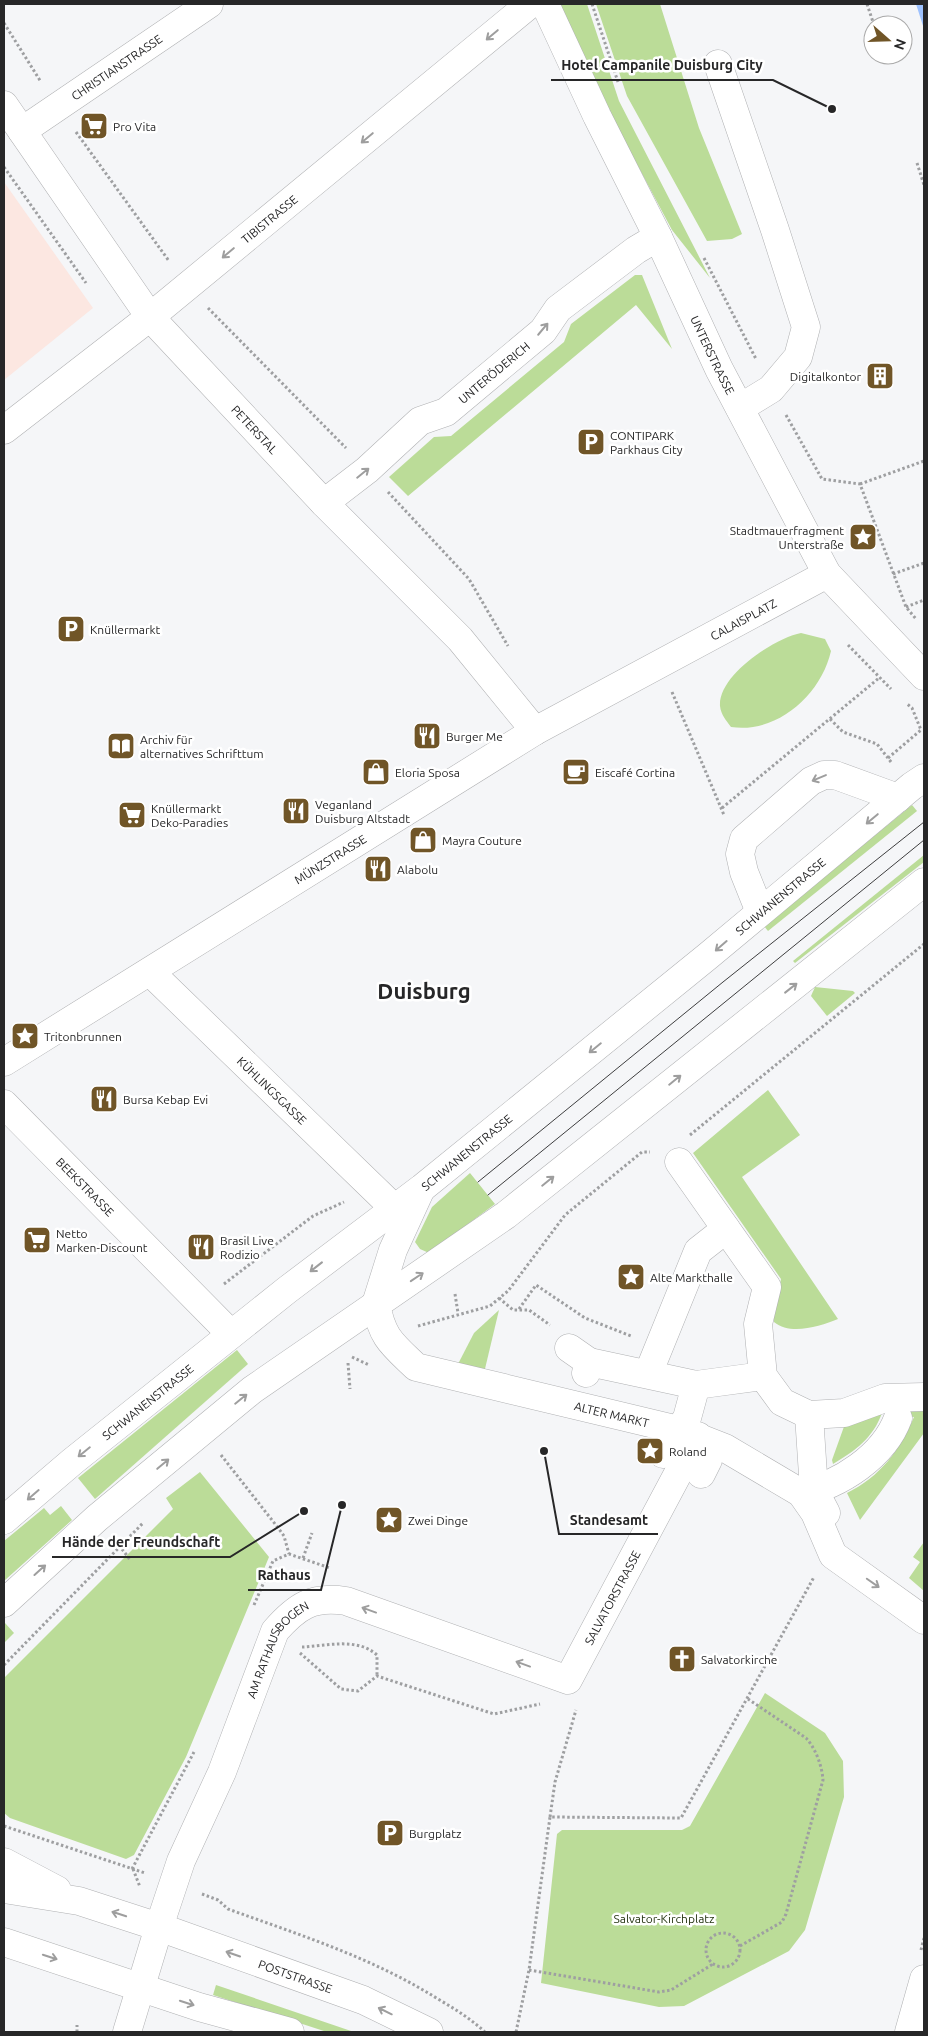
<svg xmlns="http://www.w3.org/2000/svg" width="928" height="2036" font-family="Ubuntu,sans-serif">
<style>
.education{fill:#fce7e1}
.green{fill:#bbdc98}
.water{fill:#9ec2fe}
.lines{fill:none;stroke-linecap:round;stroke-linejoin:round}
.minor-casing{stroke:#b0b1b3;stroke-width:29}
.major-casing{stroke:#b0b1b3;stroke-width:29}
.path{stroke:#9e9fa1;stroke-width:3;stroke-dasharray:2.5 2.5;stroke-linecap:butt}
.minor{stroke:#fff;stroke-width:28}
.major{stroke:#fff;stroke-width:28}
.tram{stroke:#3e3e3f;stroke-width:1}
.oneway{stroke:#9e9e9e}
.labels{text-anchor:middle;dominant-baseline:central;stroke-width:5;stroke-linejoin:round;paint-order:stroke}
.street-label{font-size:12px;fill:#272728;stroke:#fff}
.poi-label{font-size:12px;fill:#272728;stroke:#fff;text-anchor:start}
.park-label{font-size:12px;fill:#253412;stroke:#fff}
.town-label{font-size:22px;font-weight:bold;fill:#272728;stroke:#fff}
.leader{fill:none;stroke:#272728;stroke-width:2}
.callout-dot{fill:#272728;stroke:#fff;stroke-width:2}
.callout-label{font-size:14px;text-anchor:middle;font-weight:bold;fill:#272728;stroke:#fff;stroke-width:5;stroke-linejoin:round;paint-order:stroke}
</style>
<rect width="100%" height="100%" fill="#f5f6f8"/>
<polygon class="education" points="4,182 93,308 4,380"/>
<g class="green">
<polygon points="557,4 587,4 619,101 710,278 672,230 607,108"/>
<polygon points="596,4 660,4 699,128 742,234 732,239 707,241 627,96"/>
<polygon points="635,275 642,275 672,349 636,305 408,496 389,477 434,437 451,436 564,342 571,324"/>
<path d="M 801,633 L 825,639 L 831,651 C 821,695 777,734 731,727 C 726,720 721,715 720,706 C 718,675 775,638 801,633 Z"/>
<polygon points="912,805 917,811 768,931 764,926"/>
<polygon points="924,855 924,862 795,963 793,961"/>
<polygon points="815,987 853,991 855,993 827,1016 811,996"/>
<path d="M 768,1090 L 800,1135 L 742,1177 L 838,1319 C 820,1326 791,1336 774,1322 L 773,1315 L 781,1279 L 693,1153 Z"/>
<polygon points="470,1173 495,1204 429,1253 420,1249 415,1242 432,1207"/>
<polygon points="499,1310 484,1373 458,1364 474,1333"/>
<polygon points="237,1350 248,1364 95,1499 78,1478"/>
<path d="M 884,1407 L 924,1407 L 924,1433 L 860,1520 L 847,1493 C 880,1477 900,1450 914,1417 L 882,1413 C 873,1438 855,1451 833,1464 L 832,1460 L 846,1421 Z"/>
<polygon points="200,1472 269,1557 186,1757 134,1855 126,1859 10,1818 4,1813 4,1678 173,1509 166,1498"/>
<polygon points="61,1506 72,1520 4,1581 4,1541 44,1508 50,1515"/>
<polygon points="924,1542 924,1591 909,1578 920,1562 913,1557"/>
<polygon points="5,1623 14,1633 4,1643 4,1624"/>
<polygon points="765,1693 825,1733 843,1761 844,1797 805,1930 789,1951 684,2006 659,2007 541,1983 557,1834 562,1830 682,1830 690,1826"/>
<polygon points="216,1985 354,2032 327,2032 213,1995"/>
</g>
<polygon class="water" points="916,4 924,4 924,29"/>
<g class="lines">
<defs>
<g id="minor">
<path id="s1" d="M 545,4 L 597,116 L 658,237 L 719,369 L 827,574 L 924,676"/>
<polyline points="718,64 775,230 806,327 798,357 771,389 740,408"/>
<path id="s2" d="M 4,105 L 150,317 L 324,503 L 460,639 L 535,731"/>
<path id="s3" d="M 22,131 L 209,4"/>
<path id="s4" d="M 4,430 L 150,317 L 530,4"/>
<path id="s5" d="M 324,503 L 367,470 L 420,421 L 446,412 L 543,331 L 558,309 L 636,250 L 658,237"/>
<polyline points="760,912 744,872 740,854 744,839 811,781 824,775 835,775 898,798"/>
<path id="s6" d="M 150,972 L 394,1208"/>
<path id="s7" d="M 4,1062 L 535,731 L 827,574"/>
<path id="s8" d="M 4,1104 L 231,1334"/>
<polyline points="679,1162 767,1287 758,1324 763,1376 782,1402 809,1415 844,1413 885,1398 924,1397"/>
<path id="s9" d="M 376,1304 C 382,1338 392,1344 416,1367 L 679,1430 L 725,1448 L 801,1493 L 815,1513 L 833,1555 L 924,1620"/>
<polyline points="569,1348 589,1362"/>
<polyline points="586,1373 589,1362 696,1385"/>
<polyline points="648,1374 698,1251 726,1229"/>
<polyline points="809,1415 814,1490 826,1513"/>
<polyline points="663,1454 687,1418 696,1385 763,1376"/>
<polyline points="701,1474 708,1460"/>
<path d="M 801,1493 C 840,1485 884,1456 898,1418"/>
<path id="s10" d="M 159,1927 L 181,1861 L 222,1772 L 275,1631 C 297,1606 312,1596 346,1601 L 568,1680 L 698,1436"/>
<polyline points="909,2032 924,1979"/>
</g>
<g id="major">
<polyline points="376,1304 393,1250 420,1191"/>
<path id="s11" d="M 4,1520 L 73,1461 L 287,1290 L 422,1188 L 708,956 L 912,786 L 924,778"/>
<polyline points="4,1603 97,1518 252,1390 506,1215 924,882"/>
<polyline points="4,1862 57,1890"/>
<path id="s12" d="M 4,1889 L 79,1901 L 159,1927 L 363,2000 L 429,2032"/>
<polyline points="4,1942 199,2007 290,2032"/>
<polyline points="127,2032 159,1927"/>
</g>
</defs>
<use href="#minor" class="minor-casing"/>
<use href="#major" class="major-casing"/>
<g class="path">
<polyline points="592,4 618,82"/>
<polyline points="867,4 874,25"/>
<polyline points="4,23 41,82"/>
<polyline points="76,132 169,261"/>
<polyline points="917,163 924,185"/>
<polyline points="4,167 86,283"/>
<polyline points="704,258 756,359"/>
<polyline points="208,308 346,448"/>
<polyline points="786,415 822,479 860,484 906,607 916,619"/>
<polyline points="860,484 924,461"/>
<polyline points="388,492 469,579 508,646"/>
<polyline points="893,574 924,563"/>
<polyline points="906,607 924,600"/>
<polyline points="848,645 891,689"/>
<polyline points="672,692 724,815"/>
<polyline points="830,719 843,732 877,744 888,758"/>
<polyline points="891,762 888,758 921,730 912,708 906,703"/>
<polyline points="722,808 879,678"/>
<polyline points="690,1135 924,944"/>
<polyline points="224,1284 313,1216 344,1202"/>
<polyline points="455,1294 458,1313"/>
<polyline points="499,1298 513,1310 529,1310 550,1325"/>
<polyline points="519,1309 536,1285 585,1318 631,1336"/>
<polyline points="418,1326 490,1306 508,1291 565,1215 642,1152 650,1152"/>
<polyline points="352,1357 369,1365"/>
<polyline points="348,1363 350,1389"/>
<polyline points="221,1455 279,1529 284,1536 289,1554"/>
<polyline points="116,1541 131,1561"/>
<polyline points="303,1558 312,1533"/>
<polyline points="254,1605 273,1561 289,1554 330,1568"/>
<path d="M 302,1647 C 327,1646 357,1637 377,1655 L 377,1676"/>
<polyline points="300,1653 341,1689 358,1691 377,1676 494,1714 540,1704"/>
<polyline points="4,1665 143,1523"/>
<polyline points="550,1817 555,1782 576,1710"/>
<polyline points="4,1826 145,1873"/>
<polyline points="132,1869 194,1752"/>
<polyline points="133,1869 140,1887"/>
<path d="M 202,1894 L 218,1900 L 228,1909 C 300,1935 373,1958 438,1999 C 455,2009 471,2019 485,2032"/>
<circle cx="723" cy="1950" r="17"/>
<path d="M 740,1946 L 782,1922 L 786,1914 L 823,1780 C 822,1766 816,1749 806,1738 L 748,1699"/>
<polyline points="921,1950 924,1938"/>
<polyline points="529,1970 659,1992 671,1990 713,1964"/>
<polyline points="77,2032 77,2025"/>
<polyline points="516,2032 529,1970 550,1817 681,1818 814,1577"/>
</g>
<use href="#minor" class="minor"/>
<use href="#major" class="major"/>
<g class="tram">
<polyline points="478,1182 723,982 924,822"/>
<polyline points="488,1195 924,840"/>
</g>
</g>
<defs><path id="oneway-shaft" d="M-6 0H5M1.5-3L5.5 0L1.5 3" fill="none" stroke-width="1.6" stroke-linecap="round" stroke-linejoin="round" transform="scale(1.25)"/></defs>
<g class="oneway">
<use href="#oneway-shaft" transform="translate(492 35) rotate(140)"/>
<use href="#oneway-shaft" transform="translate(367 138) rotate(140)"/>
<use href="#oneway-shaft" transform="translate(228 253) rotate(140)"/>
<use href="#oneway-shaft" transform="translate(543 329) rotate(-50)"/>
<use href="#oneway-shaft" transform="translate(363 473) rotate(-39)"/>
<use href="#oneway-shaft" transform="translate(819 778) rotate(157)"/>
<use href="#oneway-shaft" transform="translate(872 819) rotate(140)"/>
<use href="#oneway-shaft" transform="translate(721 946) rotate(139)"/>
<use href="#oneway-shaft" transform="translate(791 988) rotate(-38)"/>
<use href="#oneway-shaft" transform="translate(595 1048) rotate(141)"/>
<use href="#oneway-shaft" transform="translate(675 1080) rotate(-39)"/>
<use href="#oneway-shaft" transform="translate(548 1181) rotate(-39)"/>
<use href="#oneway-shaft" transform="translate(316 1267) rotate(142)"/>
<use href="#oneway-shaft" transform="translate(417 1277) rotate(-34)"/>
<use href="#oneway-shaft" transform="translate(241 1399) rotate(-39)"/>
<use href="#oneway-shaft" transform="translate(84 1452) rotate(141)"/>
<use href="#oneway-shaft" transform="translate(163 1464) rotate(-40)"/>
<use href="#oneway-shaft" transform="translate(33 1495) rotate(139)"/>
<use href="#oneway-shaft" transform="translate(40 1570) rotate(-42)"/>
<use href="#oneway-shaft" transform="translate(873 1583) rotate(35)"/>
<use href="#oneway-shaft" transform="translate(369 1610) rotate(-160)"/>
<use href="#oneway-shaft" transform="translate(523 1664) rotate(-160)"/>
<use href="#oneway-shaft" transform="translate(119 1914) rotate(-162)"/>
<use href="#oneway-shaft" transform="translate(233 1954) rotate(-161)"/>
<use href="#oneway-shaft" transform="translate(50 1957) rotate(18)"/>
<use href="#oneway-shaft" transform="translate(187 2003) rotate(18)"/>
<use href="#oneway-shaft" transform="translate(385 2011) rotate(-154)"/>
</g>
<defs>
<symbol id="supermarket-square" viewBox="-11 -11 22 22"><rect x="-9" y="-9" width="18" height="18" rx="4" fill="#705527" stroke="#fff"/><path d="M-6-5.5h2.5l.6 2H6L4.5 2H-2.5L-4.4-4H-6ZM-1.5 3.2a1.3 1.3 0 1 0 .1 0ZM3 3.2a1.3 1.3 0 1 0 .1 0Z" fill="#fff"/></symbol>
<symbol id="building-square" viewBox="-11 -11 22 22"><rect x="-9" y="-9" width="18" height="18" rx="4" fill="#705527" stroke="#fff"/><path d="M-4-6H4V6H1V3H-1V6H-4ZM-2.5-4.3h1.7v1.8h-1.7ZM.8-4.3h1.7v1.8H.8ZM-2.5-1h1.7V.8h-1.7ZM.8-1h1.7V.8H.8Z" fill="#fff"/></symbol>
<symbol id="parking-square" viewBox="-11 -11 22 22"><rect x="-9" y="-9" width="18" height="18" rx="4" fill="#705527" stroke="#fff"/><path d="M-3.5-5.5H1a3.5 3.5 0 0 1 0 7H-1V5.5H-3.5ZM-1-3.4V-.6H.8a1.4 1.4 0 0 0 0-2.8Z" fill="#fff"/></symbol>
<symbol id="sight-square" viewBox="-11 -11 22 22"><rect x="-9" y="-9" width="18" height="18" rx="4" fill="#705527" stroke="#fff"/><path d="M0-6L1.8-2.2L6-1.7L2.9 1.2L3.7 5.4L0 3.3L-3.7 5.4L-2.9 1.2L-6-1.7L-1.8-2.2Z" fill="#fff"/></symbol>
<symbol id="restaurant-square" viewBox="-11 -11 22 22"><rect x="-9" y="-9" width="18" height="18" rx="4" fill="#705527" stroke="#fff"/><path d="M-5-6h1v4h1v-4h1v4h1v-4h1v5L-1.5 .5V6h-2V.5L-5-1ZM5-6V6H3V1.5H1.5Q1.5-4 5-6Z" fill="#fff"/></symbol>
<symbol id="library-square" viewBox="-11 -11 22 22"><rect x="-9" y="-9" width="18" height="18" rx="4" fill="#705527" stroke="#fff"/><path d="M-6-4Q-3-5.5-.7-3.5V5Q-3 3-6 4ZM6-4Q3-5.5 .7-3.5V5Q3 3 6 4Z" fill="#fff"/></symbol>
<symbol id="shop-square" viewBox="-11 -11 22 22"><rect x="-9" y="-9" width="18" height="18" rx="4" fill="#705527" stroke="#fff"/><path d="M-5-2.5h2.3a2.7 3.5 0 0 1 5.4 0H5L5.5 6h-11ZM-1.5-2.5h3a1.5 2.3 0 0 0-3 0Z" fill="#fff"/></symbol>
<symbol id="cafe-square" viewBox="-11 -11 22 22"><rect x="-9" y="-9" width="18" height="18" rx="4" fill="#705527" stroke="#fff"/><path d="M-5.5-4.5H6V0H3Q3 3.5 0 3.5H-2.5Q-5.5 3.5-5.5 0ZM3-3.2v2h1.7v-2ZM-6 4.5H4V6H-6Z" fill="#fff"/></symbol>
<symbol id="church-square" viewBox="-11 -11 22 22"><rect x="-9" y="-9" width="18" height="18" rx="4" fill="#705527" stroke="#fff"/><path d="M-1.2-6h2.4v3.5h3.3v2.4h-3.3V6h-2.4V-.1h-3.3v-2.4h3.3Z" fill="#fff"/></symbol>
</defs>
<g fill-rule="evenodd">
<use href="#supermarket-square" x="78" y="110" width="32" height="32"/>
<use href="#building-square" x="864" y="360" width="32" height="32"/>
<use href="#parking-square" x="575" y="426" width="32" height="32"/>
<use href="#sight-square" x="847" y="521" width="32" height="32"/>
<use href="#parking-square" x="55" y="613" width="32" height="32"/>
<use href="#restaurant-square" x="411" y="720" width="32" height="32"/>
<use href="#library-square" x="105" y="730" width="32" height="32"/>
<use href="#shop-square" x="360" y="756" width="32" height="32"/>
<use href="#cafe-square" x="560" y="756" width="32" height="32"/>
<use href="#restaurant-square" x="280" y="795" width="32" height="32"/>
<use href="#supermarket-square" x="116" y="799" width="32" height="32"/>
<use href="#shop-square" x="407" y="824" width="32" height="32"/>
<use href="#restaurant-square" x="362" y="853" width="32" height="32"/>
<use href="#sight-square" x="9" y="1020" width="32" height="32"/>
<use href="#restaurant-square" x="88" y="1083" width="32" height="32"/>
<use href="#supermarket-square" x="21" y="1224" width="32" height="32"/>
<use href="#restaurant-square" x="185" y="1231" width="32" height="32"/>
<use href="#sight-square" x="615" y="1261" width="32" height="32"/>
<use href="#sight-square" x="634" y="1435" width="32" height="32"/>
<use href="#sight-square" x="373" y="1504" width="32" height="32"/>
<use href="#church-square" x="666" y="1643" width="32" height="32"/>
<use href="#parking-square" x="374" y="1817" width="32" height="32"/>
</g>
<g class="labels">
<g class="street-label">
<text stroke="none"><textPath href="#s3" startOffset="114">CHRISTIANSTRASSE</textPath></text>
<text stroke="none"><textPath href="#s4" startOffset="339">TIBISTRASSE</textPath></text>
<text stroke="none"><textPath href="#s1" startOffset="389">UNTERSTRASSE</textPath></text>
<text stroke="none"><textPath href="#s5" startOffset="216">UNTERÖDERICH</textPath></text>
<text stroke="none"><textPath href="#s2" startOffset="411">PETERSTAL</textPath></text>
<text stroke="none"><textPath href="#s7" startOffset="862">CALAISPLATZ</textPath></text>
<text stroke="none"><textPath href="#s7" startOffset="384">MÜNZSTRASSE</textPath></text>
<text stroke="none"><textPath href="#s11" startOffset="996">SCHWANENSTRASSE</textPath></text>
<text stroke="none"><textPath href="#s6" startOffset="170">KÜHLINGSGASSE</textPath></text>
<text stroke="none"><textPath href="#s11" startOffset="591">SCHWANENSTRASSE</textPath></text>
<text stroke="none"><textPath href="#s8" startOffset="116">BEEKSTRASSE</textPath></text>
<text stroke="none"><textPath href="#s11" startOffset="186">SCHWANENSTRASSE</textPath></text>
<text stroke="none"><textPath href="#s9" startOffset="278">ALTER MARKT</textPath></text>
<text stroke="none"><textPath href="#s10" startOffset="729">SALVATORSTRASSE</textPath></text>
<text stroke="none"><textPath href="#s10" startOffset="304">AM RATHAUSBOGEN</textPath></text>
<text stroke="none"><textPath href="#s12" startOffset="305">POSTSTRASSE</textPath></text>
</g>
<g class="poi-label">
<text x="113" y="126">Pro Vita</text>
<text x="861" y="376" text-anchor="end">Digitalkontor</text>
<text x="610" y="435">CONTIPARK<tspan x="610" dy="14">Parkhaus City</tspan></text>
<text x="844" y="530" text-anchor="end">Stadtmauerfragment<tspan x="844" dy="14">Unterstraße</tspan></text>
<text x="90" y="629">Knüllermarkt</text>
<text x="446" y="736">Burger Me</text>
<text x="140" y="739">Archiv für<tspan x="140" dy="14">alternatives Schrifttum</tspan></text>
<text x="395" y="772">Eloria Sposa</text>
<text x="595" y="772">Eiscafé Cortina</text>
<text x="315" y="804">Veganland<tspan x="315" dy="14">Duisburg Altstadt</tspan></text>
<text x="151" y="808">Knüllermarkt<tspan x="151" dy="14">Deko-Paradies</tspan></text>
<text x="442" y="840">Mayra Couture</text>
<text x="397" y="869">Alabolu</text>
<text x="44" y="1036">Tritonbrunnen</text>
<text x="123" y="1099">Bursa Kebap Evi</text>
<text x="56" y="1233">Netto<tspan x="56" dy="14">Marken-Discount</tspan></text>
<text x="220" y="1240">Brasil Live<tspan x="220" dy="14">Rodizio</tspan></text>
<text x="650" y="1277">Alte Markthalle</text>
<text x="669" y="1451">Roland</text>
<text x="408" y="1520">Zwei Dinge</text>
<text x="701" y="1659">Salvatorkirche</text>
<text x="409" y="1833">Burgplatz</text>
</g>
<g class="park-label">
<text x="664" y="1918">Salvator-Kirchplatz</text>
</g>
<g class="town-label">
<text x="424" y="990">Duisburg</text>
</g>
</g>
<path class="leader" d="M832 109L773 80H551M544 1451L559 1534H658M304 1511L230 1557H52M342 1505L321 1590H248"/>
<g class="callout-dot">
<circle cx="832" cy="109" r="5"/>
<circle cx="544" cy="1451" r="5"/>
<circle cx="304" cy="1511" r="5"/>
<circle cx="342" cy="1505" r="5"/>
</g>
<g class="callout-label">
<text x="662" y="70">Hotel Campanile Duisburg City</text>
<text x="609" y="1525">Standesamt</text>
<text x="141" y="1547">Hände der Freundschaft</text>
<text x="284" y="1580">Rathaus</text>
</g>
<rect width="928" height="2036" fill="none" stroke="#272728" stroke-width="10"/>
<g transform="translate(888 40) rotate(110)"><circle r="24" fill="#ffffff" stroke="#a9a9a9"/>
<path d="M0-4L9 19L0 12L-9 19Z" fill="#705527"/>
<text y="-8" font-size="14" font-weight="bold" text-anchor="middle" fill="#272728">N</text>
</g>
</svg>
